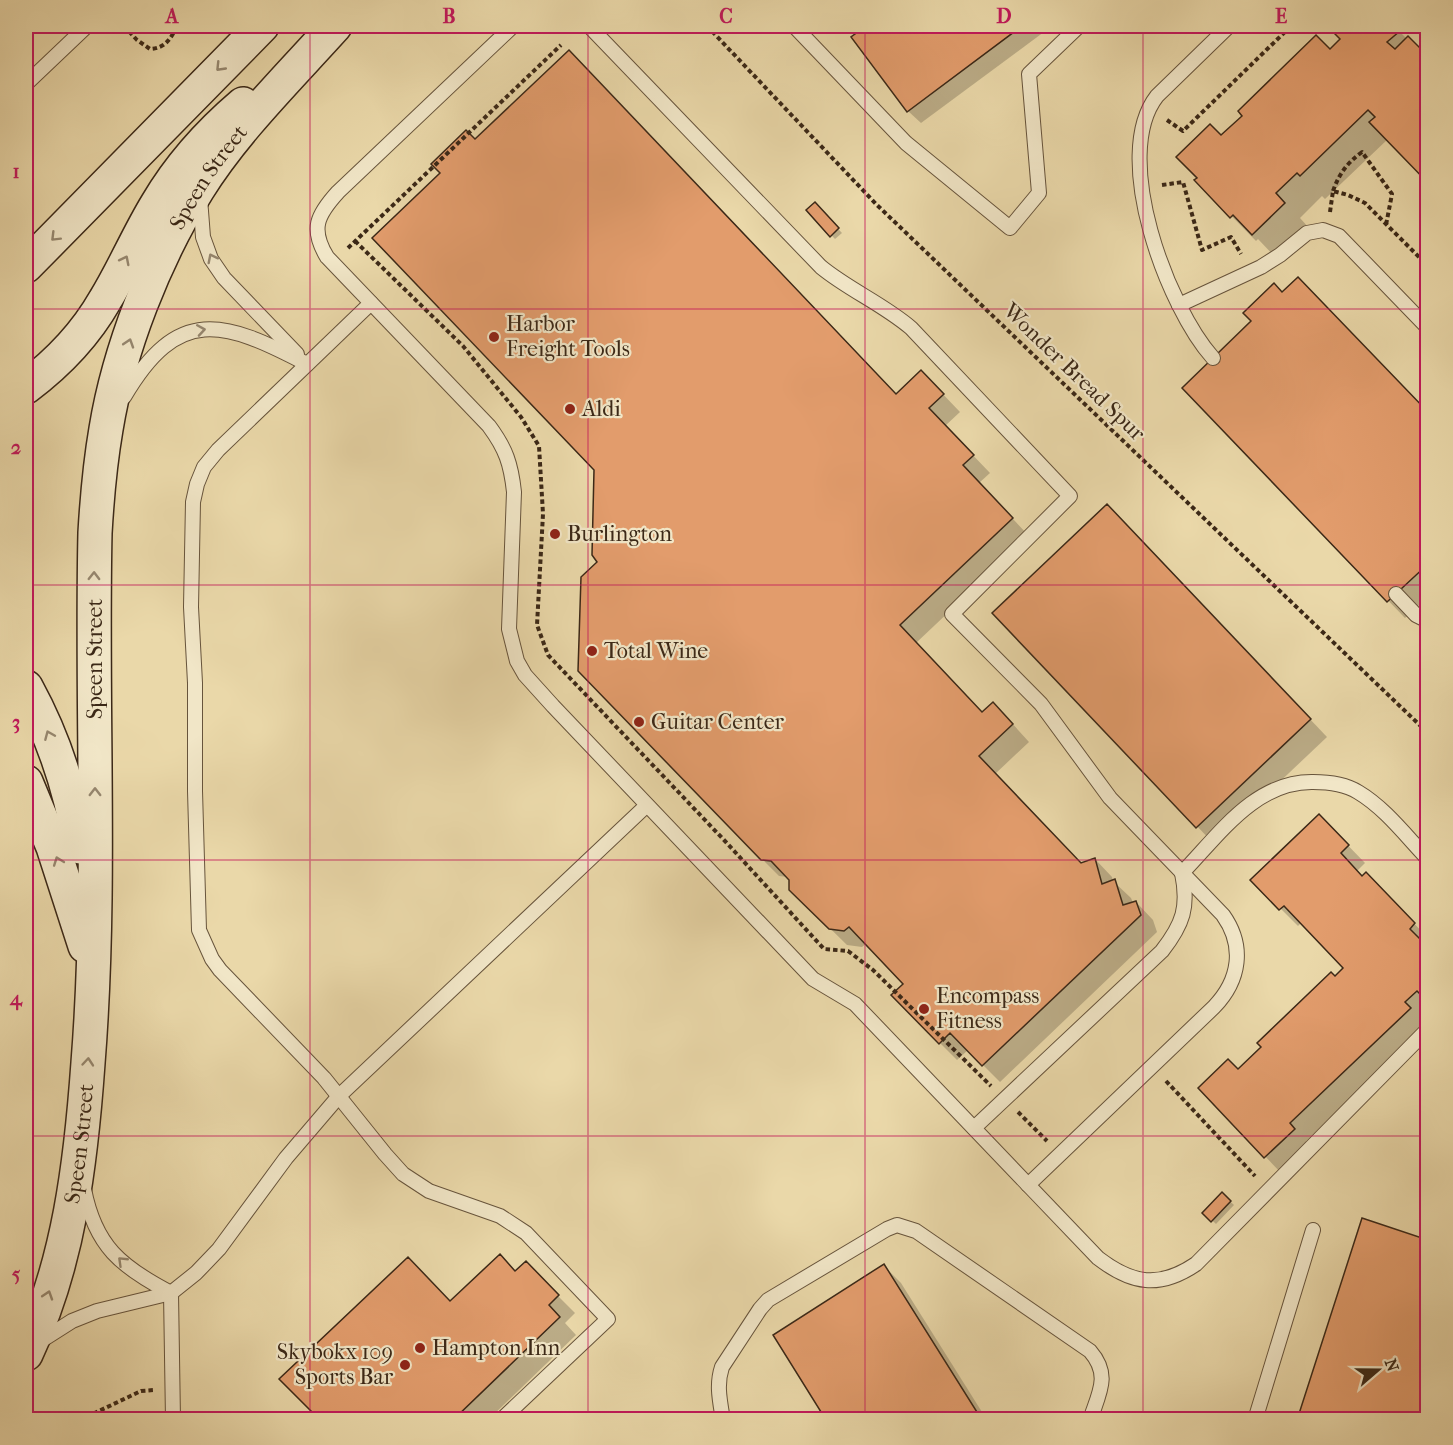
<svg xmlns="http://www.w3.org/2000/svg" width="1453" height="1445" font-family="'IM FELL French Canon',serif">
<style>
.shadow{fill:#0003}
.building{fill:#e29c6c;stroke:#3b2817;stroke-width:1.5}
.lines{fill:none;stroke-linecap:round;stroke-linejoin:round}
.lane-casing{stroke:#67543c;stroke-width:16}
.secondary-casing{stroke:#3b2817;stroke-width:36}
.path{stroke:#3b2817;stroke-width:4;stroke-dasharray:4.5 3;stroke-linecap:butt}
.lane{stroke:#f1e6c7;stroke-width:14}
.secondary{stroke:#f1e6c7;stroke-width:33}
.oneway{stroke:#96876f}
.grid{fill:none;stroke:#c2185b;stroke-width:1.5;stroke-opacity:0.55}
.poi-dot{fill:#8f2418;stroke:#f1e6c7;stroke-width:2}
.labels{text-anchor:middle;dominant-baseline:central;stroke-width:4.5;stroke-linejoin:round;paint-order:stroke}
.street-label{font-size:22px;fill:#3b2817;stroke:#f1e6c7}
.poi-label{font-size:22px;fill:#3b2817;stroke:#f1e6c7;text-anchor:start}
.neatline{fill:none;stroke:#c2185b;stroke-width:2}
.grid-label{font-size:20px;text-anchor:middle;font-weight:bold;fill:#c2185b}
</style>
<rect width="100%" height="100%" fill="#ead8a9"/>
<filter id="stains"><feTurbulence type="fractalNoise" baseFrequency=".00333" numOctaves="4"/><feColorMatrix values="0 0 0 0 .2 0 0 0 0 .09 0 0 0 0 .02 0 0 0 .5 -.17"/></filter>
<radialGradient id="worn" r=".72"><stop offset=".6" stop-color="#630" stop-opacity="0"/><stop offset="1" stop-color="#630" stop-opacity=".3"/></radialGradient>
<g class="shadow">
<polygon points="868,26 1052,26 921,123 908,111 853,37"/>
<polygon points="1332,26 1394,26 1407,39 1388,139 1325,199 1322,196 1300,218 1309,228 1277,259 1258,239 1256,241 1196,180 1221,137 1330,51 1343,39 1331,27"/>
<polygon points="475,141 896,395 938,389 960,412 945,426 990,473 979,483 1029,536 916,643 983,714 1010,721 1029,742 995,774 1081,864 1095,859 1112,877 1113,881 1131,898 1133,903 1136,902 1153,920 1157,932 1000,1082 968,1050 957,1060 940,1043 905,984 867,943 862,947 847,945 790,889 791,880 788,877 779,876 762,859 599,562 595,469"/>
<polygon points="815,204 842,233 835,239 808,210"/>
<polygon points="1283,293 1428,413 1428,597 1405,618 1184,388"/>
<polygon points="1124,523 1327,737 1214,844 994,613"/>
<polygon points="1336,833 1365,863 1357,871 1383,891 1428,938 1428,1014 1421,1020 1427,1026 1306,1141 1311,1147 1282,1174 1200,1088 1238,1071 1346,968 1302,922 1298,926 1252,880"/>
<polygon points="1222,1194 1234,1205 1216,1224 1204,1213"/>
<polygon points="526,1264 575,1313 565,1323 576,1335 488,1420 322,1420 450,1302 516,1272"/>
<polygon points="884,1266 901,1283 987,1420 828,1420"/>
</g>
<g class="building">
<polygon points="866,26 1022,26 907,112 851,37"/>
<polygon points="1330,26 1395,26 1400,31 1387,42 1395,49 1408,36 1428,56 1428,183 1369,122 1375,117 1368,110 1300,176 1297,173 1276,193 1285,203 1252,235 1233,215 1230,218 1194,180 1197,178 1176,157 1210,124 1221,135 1242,116 1238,111 1316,35 1330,49 1340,39 1328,27"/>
<polygon points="569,50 896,394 921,370 944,394 929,408 974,455 963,465 1013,518 900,625 982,712 993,702 1013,724 979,756 1081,863 1095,858 1102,884 1115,879 1123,905 1136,901 1141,915 982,1066 950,1033 939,1044 891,995 903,984 849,927 844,931 829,929 789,890 789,880 771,861 761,860 578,671 581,577 597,562 592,555 594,470 372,238 440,173 431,164 466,130 475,139"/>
<polygon points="815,202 839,228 830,237 806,210"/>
<polygon points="1298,277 1428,412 1428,564 1387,602 1182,388 1251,321 1243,313 1274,283 1282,292"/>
<polygon points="1107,504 1311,719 1196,828 992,613"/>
<polygon points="1319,814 1349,845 1341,853 1362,876 1366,872 1415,923 1410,929 1419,938 1424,933 1428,937 1428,991 1422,996 1417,991 1405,1002 1411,1008 1290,1123 1295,1129 1264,1158 1198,1088 1228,1059 1238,1069 1261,1047 1257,1043 1331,972 1335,976 1343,968 1284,906 1279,910 1250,880"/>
<polygon points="1222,1192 1231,1201 1211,1222 1202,1213"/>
<polygon points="1362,1218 1428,1240 1428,1420 1297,1420"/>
<polygon points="500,1254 515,1271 526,1261 559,1295 549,1305 560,1317 453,1420 320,1420 279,1379 408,1257 450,1301"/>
<polygon points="884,1264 982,1420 826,1420 773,1335"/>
</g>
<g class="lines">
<defs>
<g id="lane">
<path d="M 513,26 L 338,192 C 317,215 310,229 327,257 L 489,426 C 506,449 511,464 514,492 L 509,629 L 517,661 L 525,675 L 553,706 L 813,979 L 855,1004 L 1098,1258 C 1132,1284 1159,1289 1196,1264 L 1428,1029"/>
<path d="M 589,26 L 821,267 C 849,290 883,304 911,328 L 1070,496 L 952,614 L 1041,704 L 1110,798 L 1223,915 C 1245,946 1240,980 1214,1007 L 1028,1185"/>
<polyline points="794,26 906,143 1010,228 1039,193 1029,74 1079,26"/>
<polyline points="26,84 87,26"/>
<polyline points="200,198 203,237 211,259 224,278 297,354"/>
<polyline points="371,303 218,450 204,467 197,484 193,502 191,607 195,683 195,791 199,930 212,959 220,970 324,1078 385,1154 403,1174 429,1191 500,1216 526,1233 608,1319 501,1420"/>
<polyline points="1179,305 1261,267 1280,255 1307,233 1323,230 1339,236 1428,328"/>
<path d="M 1213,358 C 1168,308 1110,156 1157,96 L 1229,26"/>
<path d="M 124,397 C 178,305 223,320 307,364"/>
<polyline points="1396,594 1416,615 1428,621"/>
<path d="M 1182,873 C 1219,835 1255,781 1313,782 C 1328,782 1345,784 1358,792 C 1385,808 1406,836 1428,859"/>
<path d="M 974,1128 L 1162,951 C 1183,924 1189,907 1182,873"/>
<path d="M 84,1189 C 95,1246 121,1267 171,1293"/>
<polyline points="171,1293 173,1420"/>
<polyline points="39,1342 72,1321 97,1311 171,1293 196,1273 219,1249 286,1158 339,1096 646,806"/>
<path d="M 723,1420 C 720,1401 716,1385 722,1367 L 760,1309 L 768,1300 L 887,1229 L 897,1225 L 916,1231 L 1090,1351 C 1111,1375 1099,1393 1090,1420"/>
<polyline points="1255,1420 1313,1230"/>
</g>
<g id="secondary">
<polyline points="26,266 262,26"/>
<path d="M 26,387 C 58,363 85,335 105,300 C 124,269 138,235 157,204 C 180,165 209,133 243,104"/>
<path d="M 26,687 C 54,738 71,790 80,847"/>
<polyline points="26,782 53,847 85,946"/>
<path id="s1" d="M 26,1354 C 69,1263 81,1162 88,1063 C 102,887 91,710 95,533 C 97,498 100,464 106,429 C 119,349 155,258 198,189 C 234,131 290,76 335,26"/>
</g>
</defs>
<use href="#lane" class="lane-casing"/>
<use href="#secondary" class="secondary-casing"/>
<g class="path">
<path d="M 124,26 L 137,40 L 150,49 C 166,48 171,38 177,26"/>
<polyline points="707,26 877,205 1428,733"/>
<polyline points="1167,120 1183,131 1291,26"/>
<polyline points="1162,185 1183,182 1202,250 1231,237 1241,254"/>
<path d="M 1333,191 C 1339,174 1347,163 1362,152 L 1392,194 L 1386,225"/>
<polyline points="1330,212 1333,191 1348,195 1365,203 1428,266"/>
<polyline points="355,241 463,346 521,417 539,446 543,514 537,625 548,655 724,840 824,949 848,951 873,970 991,1086"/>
<polyline points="348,248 561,45"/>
<polyline points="1166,1081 1255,1176"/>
<polyline points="1018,1112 1047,1141"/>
<polyline points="80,1420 141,1391 154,1390"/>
</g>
<use href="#lane" class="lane"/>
<use href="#secondary" class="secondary"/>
</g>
<defs><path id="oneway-chevron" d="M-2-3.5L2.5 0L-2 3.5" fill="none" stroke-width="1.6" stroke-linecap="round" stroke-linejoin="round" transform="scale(1.5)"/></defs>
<g class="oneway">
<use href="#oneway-chevron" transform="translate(220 67) rotate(134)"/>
<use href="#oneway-chevron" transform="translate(55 237) rotate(135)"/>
<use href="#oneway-chevron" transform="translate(212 258) rotate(-117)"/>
<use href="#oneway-chevron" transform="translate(125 260) rotate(-63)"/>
<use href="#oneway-chevron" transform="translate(201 330) rotate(-9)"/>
<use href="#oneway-chevron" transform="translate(129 343) rotate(-72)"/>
<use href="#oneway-chevron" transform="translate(94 576) rotate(-89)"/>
<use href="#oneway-chevron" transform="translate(49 735) rotate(-113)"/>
<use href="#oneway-chevron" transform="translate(95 792) rotate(-90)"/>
<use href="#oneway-chevron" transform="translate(58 861) rotate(-110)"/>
<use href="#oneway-chevron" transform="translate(88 1062) rotate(-85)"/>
<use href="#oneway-chevron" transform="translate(122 1261) rotate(-136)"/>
<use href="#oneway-chevron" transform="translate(48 1295) rotate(-72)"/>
</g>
<path class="grid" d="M 310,26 L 310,1420M 588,26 L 588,1420M 865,26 L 865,1420M 1143,26 L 1143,1420M 26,309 L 1428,309M 26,585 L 1428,585M 26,860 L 1428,860M 26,1136 L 1428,1136"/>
<g class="poi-dot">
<circle cx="494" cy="337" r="6"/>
<circle cx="570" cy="409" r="6"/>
<circle cx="555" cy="534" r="6"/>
<circle cx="592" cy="651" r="6"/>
<circle cx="639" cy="722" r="6"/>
<circle cx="924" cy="1009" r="6"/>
<circle cx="420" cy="1348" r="6"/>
<circle cx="405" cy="1365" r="6"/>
</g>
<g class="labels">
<g class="street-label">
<text stroke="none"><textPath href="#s1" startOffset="1208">Speen Street</textPath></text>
<text transform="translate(1074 372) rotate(44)">Wonder Bread Spur</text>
<text transform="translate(95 659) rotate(-90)">Speen Street</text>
<text stroke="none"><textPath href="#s1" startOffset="218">Speen Street</textPath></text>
</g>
<g class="poi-label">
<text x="506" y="324">Harbor<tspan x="506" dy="25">Freight Tools</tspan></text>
<text x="582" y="409">Aldi</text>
<text x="567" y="534">Burlington</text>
<text x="604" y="651">Total Wine</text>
<text x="651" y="722">Guitar Center</text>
<text x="936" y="996">Encompass<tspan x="936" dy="25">Fitness</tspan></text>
<text x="432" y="1348">Hampton Inn</text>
<text x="393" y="1352" text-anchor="end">Skybokx 109<tspan x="393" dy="25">Sports Bar</tspan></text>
</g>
</g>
<rect width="1453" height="1445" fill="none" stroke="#ead8a9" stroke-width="66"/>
<g transform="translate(1378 1370) rotate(70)" stroke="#f1e6c7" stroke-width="4.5" paint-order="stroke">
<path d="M0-4.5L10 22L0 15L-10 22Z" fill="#3b2817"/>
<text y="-9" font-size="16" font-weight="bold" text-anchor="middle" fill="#3b2817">N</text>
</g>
<rect x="33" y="33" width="1387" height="1379" class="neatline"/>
<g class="grid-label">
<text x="172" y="23">A</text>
<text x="449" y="23">B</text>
<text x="726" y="23">C</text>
<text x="1004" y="23">D</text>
<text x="1281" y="23">E</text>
<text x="16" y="178">1</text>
<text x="16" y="454">2</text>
<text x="16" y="729">3</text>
<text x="16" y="1005">4</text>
<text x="16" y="1281">5</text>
</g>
<rect width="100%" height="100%" filter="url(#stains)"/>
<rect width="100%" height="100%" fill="url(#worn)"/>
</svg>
